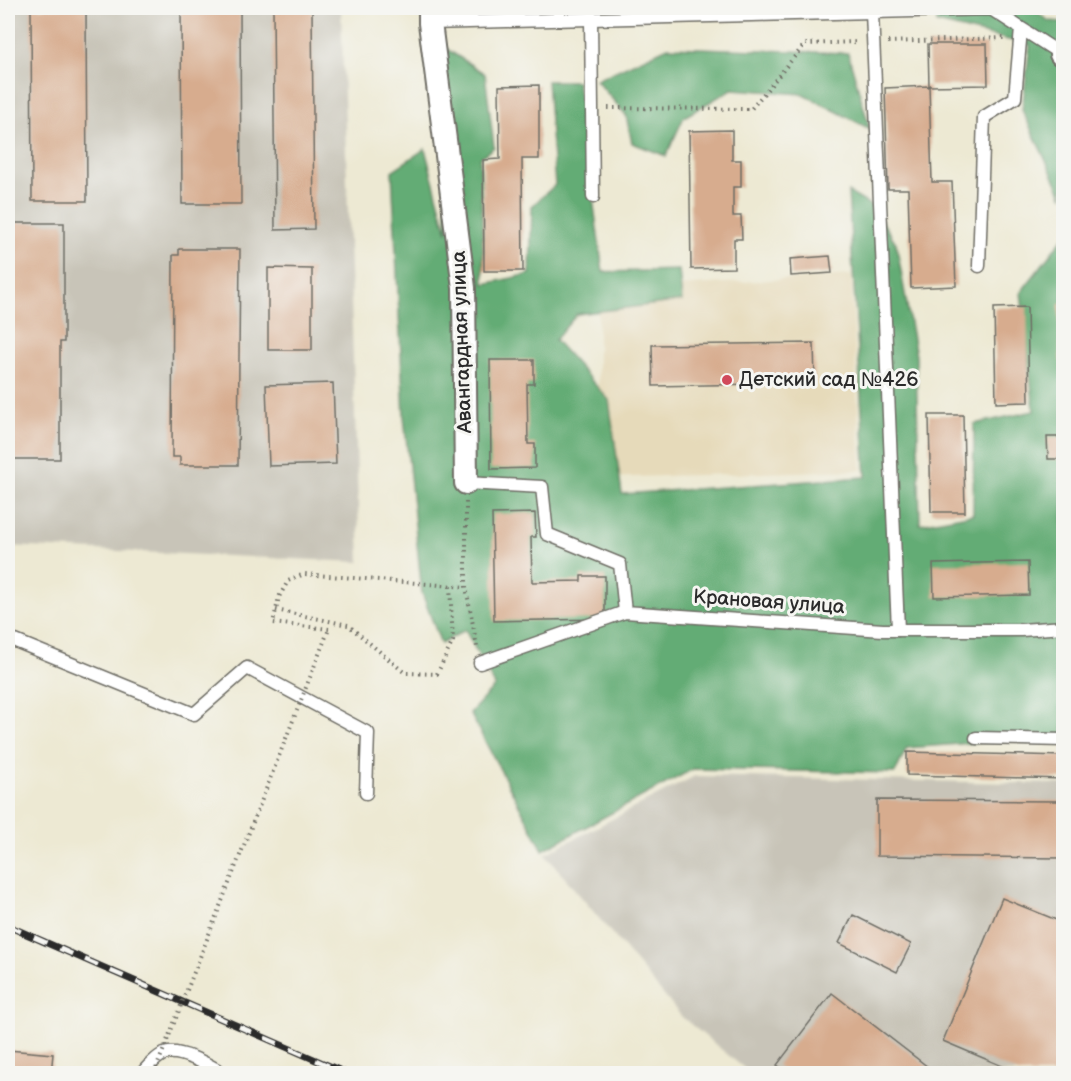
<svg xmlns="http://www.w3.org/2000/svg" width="1071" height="1081" font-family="'Balsamiq Sans',sans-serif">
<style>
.built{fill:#e6daba}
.industrial{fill:#c8c4b8}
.forest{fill:#63ac74;stroke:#476c50;stroke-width:1.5}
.building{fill:#d7ac8e}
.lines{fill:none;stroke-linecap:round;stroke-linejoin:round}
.service-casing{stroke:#6f6e66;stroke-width:15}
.minor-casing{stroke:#6f6e66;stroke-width:26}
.path{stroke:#6f6e66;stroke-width:4;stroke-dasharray:1.5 4.5;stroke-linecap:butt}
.service{stroke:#fff;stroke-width:12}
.minor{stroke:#fff;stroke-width:22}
.rail-casing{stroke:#2b2b2b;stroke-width:7}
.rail{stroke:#f6f6f2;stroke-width:4.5;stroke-dasharray:14;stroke-linecap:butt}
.path-bridge{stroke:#6f6e66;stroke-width:4;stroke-dasharray:1.5 4.5;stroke-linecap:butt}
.poi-dot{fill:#d1495b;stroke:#f6f6f2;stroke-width:2}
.labels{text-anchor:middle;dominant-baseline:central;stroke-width:6;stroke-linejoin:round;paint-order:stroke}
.street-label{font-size:20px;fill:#2b2b2b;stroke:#f6f6f2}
.poi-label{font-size:20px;fill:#2b2b2b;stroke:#f6f6f2;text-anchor:start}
</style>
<rect width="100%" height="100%" fill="#f6f6f2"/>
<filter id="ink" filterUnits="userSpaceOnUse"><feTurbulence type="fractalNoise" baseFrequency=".0167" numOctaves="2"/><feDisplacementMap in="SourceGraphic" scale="12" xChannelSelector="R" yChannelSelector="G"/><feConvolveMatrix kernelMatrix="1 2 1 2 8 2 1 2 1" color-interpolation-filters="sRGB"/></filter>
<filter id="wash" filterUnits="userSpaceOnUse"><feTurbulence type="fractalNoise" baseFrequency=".008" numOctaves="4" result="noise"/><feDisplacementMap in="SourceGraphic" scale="24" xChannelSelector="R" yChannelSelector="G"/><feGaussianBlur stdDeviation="1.35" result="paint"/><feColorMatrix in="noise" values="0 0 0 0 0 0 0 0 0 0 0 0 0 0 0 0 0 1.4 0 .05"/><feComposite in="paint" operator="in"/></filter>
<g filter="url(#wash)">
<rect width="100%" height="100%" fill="#ede9d3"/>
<polygon class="built" points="851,275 861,470 598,478 598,291"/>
<g class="industrial">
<polygon points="8,8 341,8 360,562 8,546"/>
<polygon points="695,776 1063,784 1063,1073 750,1073 682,1017 545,854"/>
</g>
<g class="forest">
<polygon points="935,8 1032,8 1049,21 1063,22 1063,197 1022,110 1030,45 937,23"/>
<polygon points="442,46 485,74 494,147 480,158 484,284 530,274 532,206 555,185 547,81 577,81 603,272 679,270 682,301 577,314 555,340 609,400 622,494 866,477 848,192 872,206 896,243 916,356 920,524 973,514 974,424 1034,411 1021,292 1063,238 1063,736 907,748 895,773 693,769 543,850 470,713 495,686 465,630 441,644 422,593 404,417 392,171 425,149 447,233"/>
<polygon points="668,47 848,53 870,129 803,94 732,89 684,117 666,156 632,143 626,115 596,80"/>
</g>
<g id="blocks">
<g class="building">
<polygon points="31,8 86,8 87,201 32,201"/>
<polygon points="181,8 240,8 241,204 182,204"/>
<polygon points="273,8 312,8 314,229 275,230"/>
<polygon points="928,44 987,44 988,85 929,86"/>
<polygon points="539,85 539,159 522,159 523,271 484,271 483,160 500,159 499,86"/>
<polygon points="929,86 932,182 952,182 956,286 911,288 908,189 888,189 885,88"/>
<polygon points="732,130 732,160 741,160 741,187 733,187 733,216 741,216 742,239 734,239 734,268 691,269 689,131"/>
<polygon points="8,223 64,223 64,342 60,342 60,459 8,459"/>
<polygon points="179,249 240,249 238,465 180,465 180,457 172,457 173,255 179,255"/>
<polygon points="830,256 832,273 791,276 790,259"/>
<polygon points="268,268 312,269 312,350 268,350"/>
<polygon points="1059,303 1064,303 1064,361 1060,361"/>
<polygon points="1027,307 1029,402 996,403 994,308"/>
<polygon points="814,343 815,383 653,386 652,345"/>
<polygon points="490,360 534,360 534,384 527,384 528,444 535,444 535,468 491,469"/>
<polygon points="333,383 336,464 269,466 266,385"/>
<polygon points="929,415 963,415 965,512 931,512"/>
<polygon points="1047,437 1064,437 1064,459 1048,459"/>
<polygon points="535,513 536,537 531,537 532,582 581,581 581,576 605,576 605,619 494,621 492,514"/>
<polygon points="1028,562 1029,595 934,597 933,564"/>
<polygon points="907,752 1064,756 1064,779 907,775"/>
<polygon points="877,800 1064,801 1064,858 877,856"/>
<polygon points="1002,898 1064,923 1064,1066 1060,1074 1021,1074 943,1041"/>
<polygon points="853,915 911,944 897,972 839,943"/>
<polygon points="832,993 937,1074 789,1074 777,1065"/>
<polygon points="8,1050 53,1054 51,1074 8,1074"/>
</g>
</g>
</g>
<g filter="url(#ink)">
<use href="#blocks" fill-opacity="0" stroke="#6f6e66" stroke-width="1.5"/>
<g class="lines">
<defs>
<g id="service">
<polyline points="559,8 559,20"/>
<polyline points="872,12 898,630"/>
<polyline points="591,19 593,197"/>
<polyline points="430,23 991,9 1061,54"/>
<polyline points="979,266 984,117 1015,98 1021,29"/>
<polyline points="466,483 542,487 547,534 620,564 625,612"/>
<polyline points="8,638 194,714 247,668 368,733 366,793"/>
<polyline points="480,663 625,612 883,630 1021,630 1064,627"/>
<polyline points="976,738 1064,740"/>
<path d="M 142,1074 C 146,1068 158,1056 164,1054 C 179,1048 211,1066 224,1074"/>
</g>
<g id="minor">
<polyline points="430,8 430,23 464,288 466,483"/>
<polyline points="1061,54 1064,54"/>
</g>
</defs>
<use href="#service" class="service-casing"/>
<use href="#minor" class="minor-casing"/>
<g class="path">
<polyline points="888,42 1004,38"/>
<polyline points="608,108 751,109 805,44 857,42"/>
<polyline points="466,502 466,587 477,647"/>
<polyline points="276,610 348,625 405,673 437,674 453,641 450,586"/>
<polyline points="329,629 273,623 279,597 288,581 304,574 466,587"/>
</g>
<use href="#service" class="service"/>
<use href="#minor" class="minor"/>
<defs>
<polyline id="rail" points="8,926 348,1074"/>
</defs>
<use href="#rail" class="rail-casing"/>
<use href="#rail" class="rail"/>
<polyline class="path-bridge" points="154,1074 329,629"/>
</g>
</g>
<circle class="poi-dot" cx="727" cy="380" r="6"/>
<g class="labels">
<g class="street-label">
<text transform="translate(462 342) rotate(-92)">Авангардная улица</text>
<text transform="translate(769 602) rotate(4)">Крановая улица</text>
</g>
<g class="poi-label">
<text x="739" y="380">Детский сад №426</text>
</g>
</g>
<rect width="1071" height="1081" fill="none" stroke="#f6f6f2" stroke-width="30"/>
</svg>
